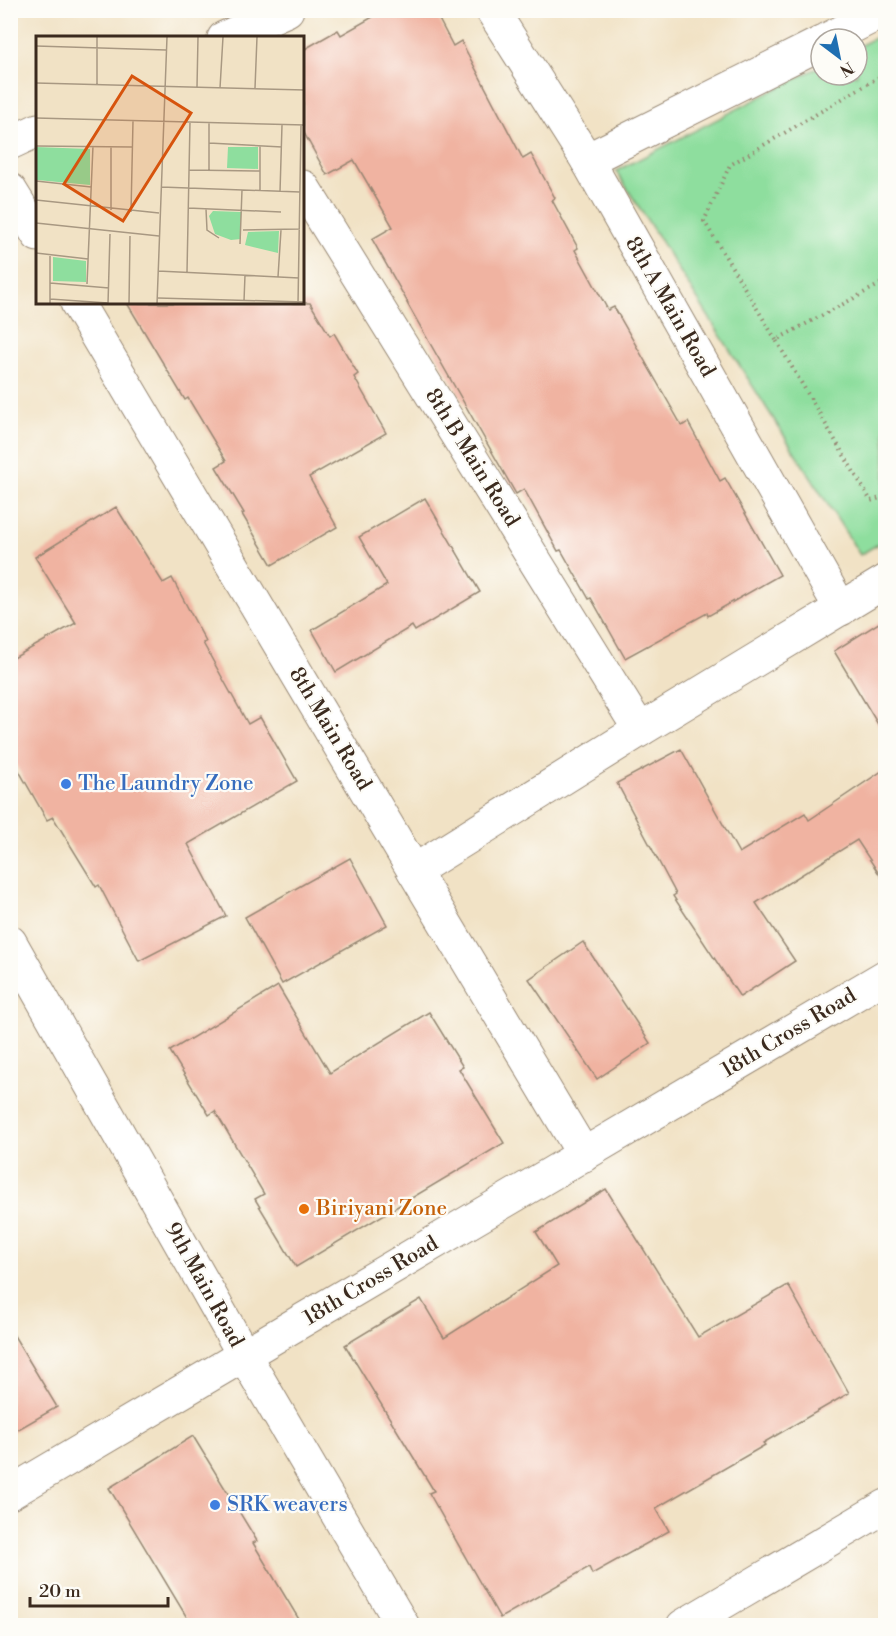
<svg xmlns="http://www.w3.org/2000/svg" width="896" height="1636" font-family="'Libre Bodoni',serif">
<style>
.green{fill:#8ede9e;stroke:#64845e;stroke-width:1.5}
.building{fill:#f0b3a1}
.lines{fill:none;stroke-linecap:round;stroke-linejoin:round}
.minor-casing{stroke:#968672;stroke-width:35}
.tertiary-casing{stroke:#968672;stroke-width:35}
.path{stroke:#968672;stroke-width:4;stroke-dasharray:1.5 4.5;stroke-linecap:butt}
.minor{stroke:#fff;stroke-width:33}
.tertiary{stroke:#fff;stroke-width:33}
.shop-dot{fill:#3f7fe0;stroke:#fdfcf7;stroke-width:2}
.food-dot{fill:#e8710a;stroke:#fdfcf7;stroke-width:2}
.labels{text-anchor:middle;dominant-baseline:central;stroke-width:4.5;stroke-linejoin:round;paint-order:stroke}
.street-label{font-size:21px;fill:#3b2a1e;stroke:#fdfcf7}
.shop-label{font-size:21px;fill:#366cbe;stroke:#fdfcf7;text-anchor:start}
.food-label{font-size:21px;fill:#c56008;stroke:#fdfcf7;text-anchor:start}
.inset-road{fill:none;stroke:#a89882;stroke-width:1.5}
.view{fill:#d7540e;fill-opacity:0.15;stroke:#d7540e;stroke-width:3}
.inset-edge{fill:none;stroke:#3b2a1e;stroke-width:3}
</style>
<rect width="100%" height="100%" fill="#fdfcf7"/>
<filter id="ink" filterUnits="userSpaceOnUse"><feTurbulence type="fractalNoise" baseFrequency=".0167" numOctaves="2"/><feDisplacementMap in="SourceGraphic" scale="12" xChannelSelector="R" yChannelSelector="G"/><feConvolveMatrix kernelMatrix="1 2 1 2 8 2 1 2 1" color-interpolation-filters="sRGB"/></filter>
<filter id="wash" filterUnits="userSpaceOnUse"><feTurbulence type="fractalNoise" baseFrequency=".008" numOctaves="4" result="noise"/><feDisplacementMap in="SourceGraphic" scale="24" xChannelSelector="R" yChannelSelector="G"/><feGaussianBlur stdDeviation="1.35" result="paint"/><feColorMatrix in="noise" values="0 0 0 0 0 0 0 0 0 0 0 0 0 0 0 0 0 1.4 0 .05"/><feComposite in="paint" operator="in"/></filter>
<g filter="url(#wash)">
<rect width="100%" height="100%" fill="#f1e2c5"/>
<polygon class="green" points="885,33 885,540 860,555 616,171 821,66 821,75 857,75 857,47"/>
<g id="blocks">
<g class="building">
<polygon points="385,10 434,10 453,46 461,41 523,159 531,154 555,198 552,200 578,248 575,250 608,310 614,307 682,426 688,422 720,481 725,478 780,575 708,616 707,613 625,658 591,598 589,599 561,550 558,551 524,489 516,494 407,303 408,303 372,239 393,227 354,160 327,175 303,131 303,50 338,30 341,35"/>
<polygon points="127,303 310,303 330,336 334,333 358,374 354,377 386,433 309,477 337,527 272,565 242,514 244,513 216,467 226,461 188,398 185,400"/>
<polygon points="425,498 480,592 415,631 412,626 336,672 312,630 387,585 359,537"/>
<polygon points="116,507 163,583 172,578 206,642 203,643 248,724 260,717 297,781 188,844 226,916 139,961 99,885 96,887 53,817 47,820 10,755 10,660 76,623 35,557"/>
<polygon points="885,619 885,736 834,651"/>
<polygon points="681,749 739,853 805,813 809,820 885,769 885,883 857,840 756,903 795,961 740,997 673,896 676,894 617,783"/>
<polygon points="350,858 387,925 282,984 245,917"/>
<polygon points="583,942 650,1043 597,1079 529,979"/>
<polygon points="278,986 330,1073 429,1012 463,1067 459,1069 504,1143 296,1267 255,1199 264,1194 215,1111 209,1115 170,1051"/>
<polygon points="606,1189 698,1337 788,1285 849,1393 763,1443 765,1445 656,1508 669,1531 592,1574 589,1567 500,1618 429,1493 434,1491 345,1345 421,1299 444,1338 557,1266 536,1232"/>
<polygon points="10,1329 57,1407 10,1434"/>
<polygon points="193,1436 257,1541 253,1543 303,1626 192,1626 109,1488"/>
</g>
</g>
</g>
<g filter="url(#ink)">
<use href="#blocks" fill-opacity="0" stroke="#968672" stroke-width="1.5"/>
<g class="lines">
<defs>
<g id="minor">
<polyline points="492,10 587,160 841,609"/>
<polyline points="224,38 287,10"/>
<polyline points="828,39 885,10"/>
<polyline points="10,143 38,130"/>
<polyline points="587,160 821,43"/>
<polyline points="303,187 640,730"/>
<polyline points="10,190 38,235"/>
<polyline points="77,303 414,871 584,1155"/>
<polyline points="414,871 640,730 886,581"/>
<polyline points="10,1493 886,976"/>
</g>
<g id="tertiary">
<polyline points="10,942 244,1355 403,1626"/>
<polyline points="683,1626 886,1506"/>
</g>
</defs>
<use href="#minor" class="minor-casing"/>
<use href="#tertiary" class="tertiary-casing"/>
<g class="path">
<polyline points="886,281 776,340 871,501 886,496"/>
<polyline points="776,340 704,221 730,165 886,73"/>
</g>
<use href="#minor" class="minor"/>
<use href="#tertiary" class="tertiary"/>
</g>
</g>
<g class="shop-dot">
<circle cx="66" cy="784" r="6"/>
<circle cx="215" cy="1505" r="6"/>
</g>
<circle class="food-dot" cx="304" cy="1209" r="6"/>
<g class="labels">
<g class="street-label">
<text transform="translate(670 307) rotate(60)">8th A Main Road</text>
<text transform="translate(472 458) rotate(58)">8th B Main Road</text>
<text transform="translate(330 729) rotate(59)">8th Main Road</text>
<text transform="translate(789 1033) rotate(-31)">18th Cross Road</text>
<text transform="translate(371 1281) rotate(-31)">18th Cross Road</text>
<text transform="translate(204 1285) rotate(61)">9th Main Road</text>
</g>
<g class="shop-label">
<text x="78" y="784">The Laundry Zone</text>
<text x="227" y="1505">SRK weavers</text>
</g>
<g class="food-label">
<text x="316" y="1209">Biriyani Zone</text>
</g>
</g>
<g transform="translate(36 36)">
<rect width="268" height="268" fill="#f1e2c5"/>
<path d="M 0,111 L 54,113 L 54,149 L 1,144 ZM 192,111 L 222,111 L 222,133 L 191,132 ZM 177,175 L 205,176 L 205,203 L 195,204 L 179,198 L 173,180 ZM 243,195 L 242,217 L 209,209 L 212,196 ZM 17,221 L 50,225 L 50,246 L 17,245 Z" fill="#8ede9e"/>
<path class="inset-road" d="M 61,1 L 61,48M 0,10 L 130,14M 0,47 L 269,54M 161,51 L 162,1M 184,52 L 187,1M 219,52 L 221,1M 0,82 L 269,89M 173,107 L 246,111M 0,110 L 96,111M 153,134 L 224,135M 173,134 L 173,87M 0,145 L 55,151M 125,151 L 264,156M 224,155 L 224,110M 244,156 L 246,89M 0,164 L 123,177M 152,172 L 245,176M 170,173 L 171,194 L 183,202M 75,174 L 75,111M 95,176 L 97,85M 0,187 L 123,200M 207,194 L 264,193M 204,208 L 206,154M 0,217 L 52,223M 122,235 L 263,242M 151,236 L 154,86M 242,241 L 245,194M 14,247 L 73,252M 51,248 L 57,110M 122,262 L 269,266M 14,263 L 72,267M 208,265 L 209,239M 14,268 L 14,218M 72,268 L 74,198M 93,268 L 94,200M 121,268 L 131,1M 262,268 L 265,89"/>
<path class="view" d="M 96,40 L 155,77 L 87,185 L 28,148 Z"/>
<rect width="268" height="268" class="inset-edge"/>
</g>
<rect width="896" height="1636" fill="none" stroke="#fdfcf7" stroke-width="36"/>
<g transform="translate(839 57) rotate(148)"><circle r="28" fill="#fdfcf7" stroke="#afa8a0" stroke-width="1.5"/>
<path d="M0-4.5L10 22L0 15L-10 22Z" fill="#1f6fb2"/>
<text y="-9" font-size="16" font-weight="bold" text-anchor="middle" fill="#3b2a1e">N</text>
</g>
<path d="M30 1597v9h138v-9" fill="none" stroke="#3b2a1e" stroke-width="3"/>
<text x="39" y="1597" font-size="18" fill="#3b2a1e" stroke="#fdfcf7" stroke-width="4.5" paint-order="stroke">20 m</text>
</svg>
